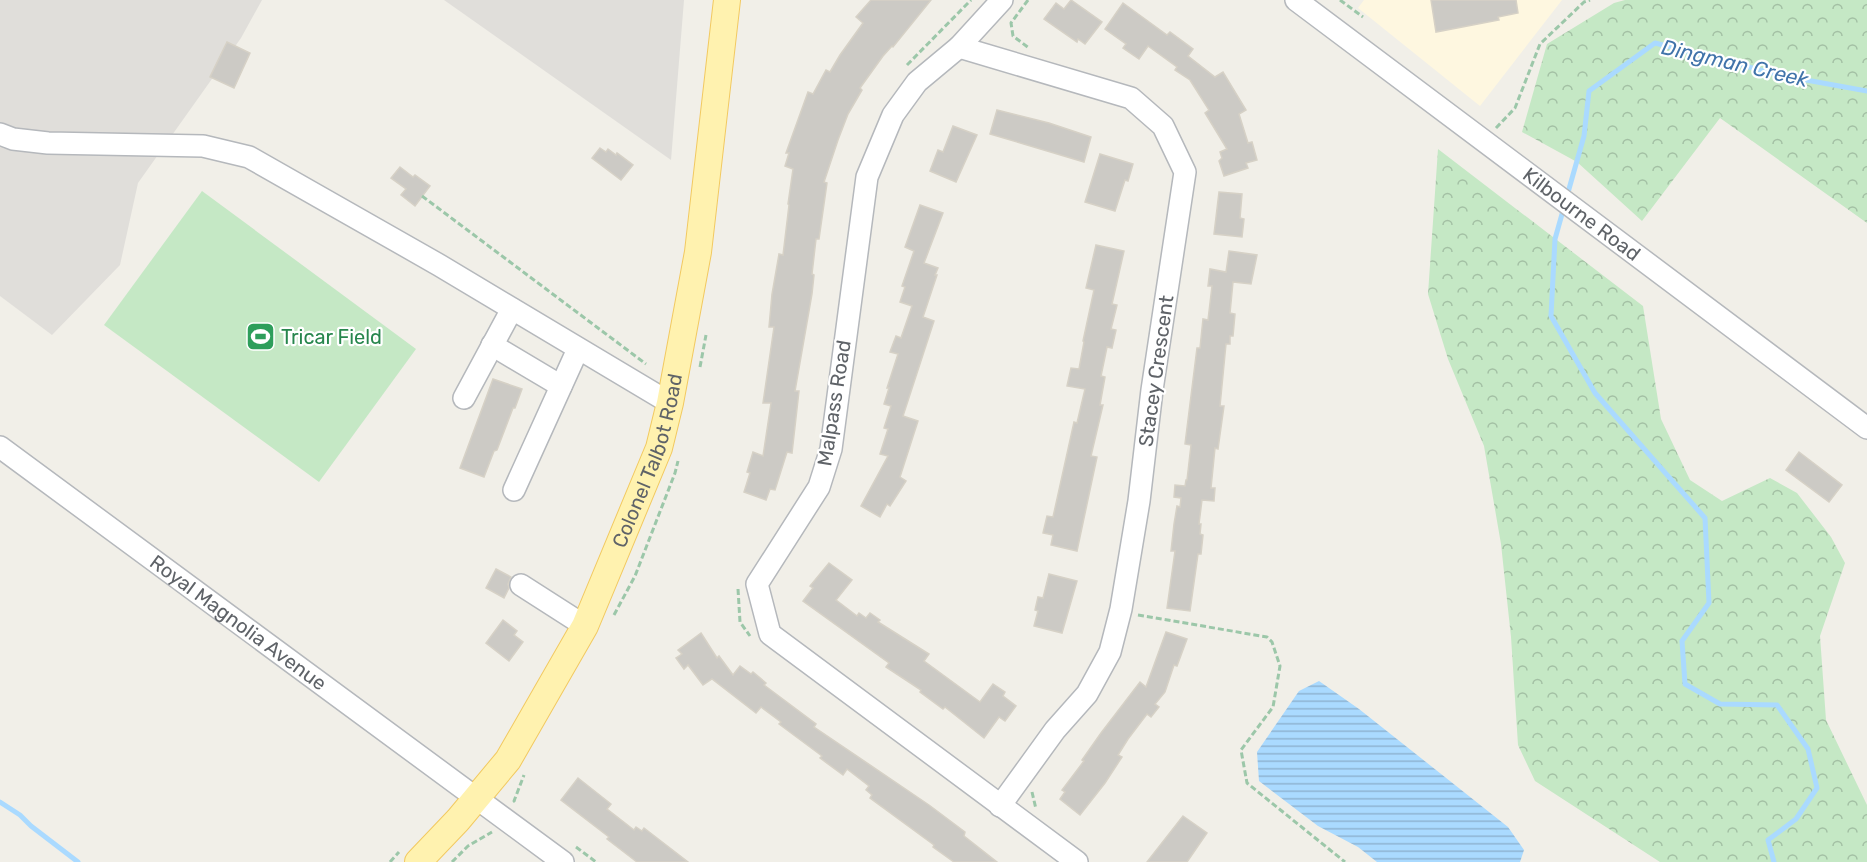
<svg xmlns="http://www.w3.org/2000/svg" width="1867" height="862" font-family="Rubik,sans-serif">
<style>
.commercial{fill:#fef7e0}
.industrial{fill:#e0deda}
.forest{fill:url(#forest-crowns)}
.garden{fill:#c5e8c5}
.water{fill:url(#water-rules)}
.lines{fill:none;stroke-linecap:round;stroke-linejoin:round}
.stream{stroke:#aadaff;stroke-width:5}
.building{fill:#cccac5;stroke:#d6d1c6;stroke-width:1.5}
.minor-casing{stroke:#b5b8bc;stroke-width:24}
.major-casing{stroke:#f2c960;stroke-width:28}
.path{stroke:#9cc7a9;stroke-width:3;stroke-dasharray:6 3;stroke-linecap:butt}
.minor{stroke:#fff;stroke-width:21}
.major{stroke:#fff2af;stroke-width:26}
.labels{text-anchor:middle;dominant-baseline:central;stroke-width:4.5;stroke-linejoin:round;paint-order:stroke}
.street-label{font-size:20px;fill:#5f6368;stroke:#fff}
.leisure-label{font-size:20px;fill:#27864d;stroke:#fff;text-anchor:start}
.water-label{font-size:21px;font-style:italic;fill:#4174aa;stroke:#fff}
</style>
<defs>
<pattern id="forest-crowns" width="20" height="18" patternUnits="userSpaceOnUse" patternTransform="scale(1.5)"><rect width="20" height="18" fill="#c5e8c5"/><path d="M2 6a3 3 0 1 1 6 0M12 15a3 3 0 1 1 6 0" fill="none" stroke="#a3c0a4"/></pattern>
<pattern id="water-rules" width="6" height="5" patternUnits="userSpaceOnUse" patternTransform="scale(1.5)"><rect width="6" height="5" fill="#aadaff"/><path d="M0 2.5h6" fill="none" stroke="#8eb4d2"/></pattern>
</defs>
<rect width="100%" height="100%" fill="#f1efe8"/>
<polygon class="commercial" points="1364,0 1562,0 1480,106 1358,8"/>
<g class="industrial">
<polygon points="0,0 262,0 241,38 138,183 120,265 52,335 0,296"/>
<polygon points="444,0 684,0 671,160"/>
</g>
<g class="forest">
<polygon points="1625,0 1867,0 1867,223 1720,118 1642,221 1577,162 1522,132 1547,44 1614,3"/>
<polygon points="1438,149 1643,306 1661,419 1690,480 1722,501 1770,478 1797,493 1831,537 1845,563 1820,636 1826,720 1867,805 1867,862 1660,862 1535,781 1518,745 1511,637 1501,544 1484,446 1448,359 1428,294"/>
</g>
<polygon class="garden" points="202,191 416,349 319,482 104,325"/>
<polygon class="water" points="1319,681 1359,709 1508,827 1524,850 1520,862 1377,862 1358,847 1318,826 1259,781 1257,752 1299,691"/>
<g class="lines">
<g class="stream">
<polyline points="1567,196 1584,136 1589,91 1655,43 1784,76 1867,91"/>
<polyline points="1564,207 1555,239 1551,316 1595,393 1705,518 1709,603 1682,641 1685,684 1720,704 1777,705 1808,749 1817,788 1796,819 1768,840 1774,862"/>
<polyline points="0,802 20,815 31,826 78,862"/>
</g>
</g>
<g class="building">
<polygon points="871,0 931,0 893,47 892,46 883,56 860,88 862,90 848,114 838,140 824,182 827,183 819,239 816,239 812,274 814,275 812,294 795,391 799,391 792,453 787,452 775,490 770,489 766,500 744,492 750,473 747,472 753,452 763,456 771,403 763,403 774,327 769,327 772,294 779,254 783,255 789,205 788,204 793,169 785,166 789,153 786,153 808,92 813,94 826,70 830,72 840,55 863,23 856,17"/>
<polygon points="1071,0 1102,22 1085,44 1078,39 1077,42 1044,19 1056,3 1064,9"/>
<polygon points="1431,0 1516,0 1518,13 1498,17 1499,20 1436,32"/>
<polygon points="1123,3 1167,35 1170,32 1193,49 1188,56 1215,77 1223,72 1246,110 1239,114 1248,143 1252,142 1257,160 1246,163 1248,168 1224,176 1219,161 1222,158 1220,152 1227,149 1205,113 1209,110 1190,80 1175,70 1177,67 1148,46 1139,59 1123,48 1126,44 1105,29"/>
<polygon points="227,42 250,53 234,88 210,77"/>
<polygon points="997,110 1049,123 1091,137 1084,162 990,134"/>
<polygon points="953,126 977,135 956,182 930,171 938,150 943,152"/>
<polygon points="600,148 606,152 608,149 616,155 617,153 633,165 621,180 592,158"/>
<polygon points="1100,154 1133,164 1128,181 1125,180 1115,211 1085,202"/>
<polygon points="400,167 413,177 415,175 430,186 415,206 401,195 406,189 391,178"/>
<polygon points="1219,192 1242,194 1240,218 1244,219 1242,237 1214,234"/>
<polygon points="920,205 943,213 924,263 938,268 935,275 937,275 923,317 934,321 903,416 918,421 900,477 906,481 890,506 887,504 880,517 861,506 888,456 880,454 888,429 884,428 891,406 884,404 889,388 887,388 898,354 890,352 896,336 901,338 912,306 900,302 905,287 902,286 914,251 905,247"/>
<polygon points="1096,245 1124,251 1112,304 1117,305 1111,329 1116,330 1112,348 1107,347 1101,376 1105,377 1100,405 1103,405 1091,456 1097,457 1077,551 1051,545 1053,535 1043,533 1047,516 1053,517 1074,422 1077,423 1085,389 1067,386 1071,368 1079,369 1084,342 1083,341 1094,290 1086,288"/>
<polygon points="1229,251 1257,255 1251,284 1233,282 1230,313 1235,314 1233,336 1230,336 1230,344 1226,344 1220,406 1224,406 1218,449 1215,448 1211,488 1215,488 1214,501 1202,500 1199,524 1201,524 1200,534 1203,535 1201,554 1198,554 1190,611 1167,608 1175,551 1171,551 1174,524 1177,506 1180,507 1181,498 1174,497 1175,485 1185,486 1186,480 1187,480 1191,445 1185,444 1197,348 1200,348 1203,319 1208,320 1212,286 1208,286 1210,269 1226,272"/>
<polygon points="493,379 522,389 515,408 513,408 497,450 494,451 484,477 460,468"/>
<polygon points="1799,452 1842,485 1829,502 1786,470"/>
<polygon points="829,563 852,580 836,600 857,616 859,613 866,618 870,613 880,620 878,622 929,654 924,661 980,702 993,684 1005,692 1003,696 1016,706 1005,721 999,717 984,738 945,707 943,709 920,692 921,690 886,667 889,663 803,601 813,588 810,586"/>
<polygon points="496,569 511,577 508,584 509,588 504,598 486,588"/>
<polygon points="1049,574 1077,581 1062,633 1034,626 1038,611 1035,610 1038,597 1043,598"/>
<polygon points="503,620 517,631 514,635 523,642 509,661 486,643"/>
<polygon points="1166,632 1187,639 1177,666 1174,665 1165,692 1155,704 1159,707 1151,717 1147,714 1128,739 1118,755 1122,757 1105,783 1080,815 1060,799 1065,792 1062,790 1084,761 1082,760 1101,733 1140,682 1146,687"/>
<polygon points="701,633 717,658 719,656 733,675 740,666 751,674 753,672 766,683 764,685 816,724 814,727 929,805 965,832 964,836 997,862 954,862 933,847 934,845 870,798 872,795 866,790 869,786 847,769 843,775 820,758 822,756 779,724 781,722 761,707 756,713 712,679 703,685 688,665 684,669 676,658 682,654 678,650"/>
<polygon points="578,778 611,804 607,809 634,830 636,827 642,831 644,828 688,862 637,862 607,839 609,837 561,800"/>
<polygon points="1183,816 1207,833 1187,862 1147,862"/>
</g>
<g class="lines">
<defs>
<g id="minor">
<polyline points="1002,0 959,47 917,82 893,115 867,177 831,449 819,487 757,584 770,634 1077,862"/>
<path id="s1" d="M 1296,0 L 1867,428"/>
<polyline points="959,47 1131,98 1163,126 1185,172 1152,390 1139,501 1121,609 1110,652 1087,694 1055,730 1000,806"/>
<polyline points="0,134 13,139 48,143 203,146 249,157 439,265 670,403"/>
<polyline points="492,345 561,386"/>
<polyline points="464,398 512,309"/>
<path id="s2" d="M 0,447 L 563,862"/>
<polyline points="514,490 578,349"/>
<polyline points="521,585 585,626"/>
</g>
<g id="major">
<path id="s3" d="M 418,862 L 458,820 L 508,760 L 585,626 L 659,448 L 670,403 L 698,252 L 727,0"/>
</g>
</defs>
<use href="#minor" class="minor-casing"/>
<use href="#major" class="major-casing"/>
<g class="path">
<polyline points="1028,0 1011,23 1013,36 1029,48"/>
<polyline points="1340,0 1363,17"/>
<polyline points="907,65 971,0"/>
<polyline points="1496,128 1515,108 1540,44 1584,2 1590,0"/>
<polyline points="422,196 646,364"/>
<polyline points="700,367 706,335"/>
<polyline points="738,589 740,622 750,636"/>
<polyline points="614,615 635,576 675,473 678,461"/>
<polyline points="1138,615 1267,637 1272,642 1280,666 1273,707 1241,750 1247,783 1345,862"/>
<polyline points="1032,792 1036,809"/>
<polyline points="515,802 514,801 524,775"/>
<polyline points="576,847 596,862"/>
<polyline points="390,862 399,852"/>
<polyline points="452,862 468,846 492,832"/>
</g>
<use href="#minor" class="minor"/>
<use href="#major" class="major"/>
</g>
<defs>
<symbol id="stadium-square" viewBox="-11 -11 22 22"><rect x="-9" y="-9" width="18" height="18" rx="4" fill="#2e9e5b" stroke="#fff"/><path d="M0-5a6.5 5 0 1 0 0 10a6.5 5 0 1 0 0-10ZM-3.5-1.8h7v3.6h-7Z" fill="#fff"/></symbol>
</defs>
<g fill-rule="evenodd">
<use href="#stadium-square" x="244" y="320" width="33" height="33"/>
</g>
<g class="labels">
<g class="street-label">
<text stroke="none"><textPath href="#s1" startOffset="357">Kilbourne Road</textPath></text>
<text transform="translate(1156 371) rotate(-82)">Stacey Crescent</text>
<text transform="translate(834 403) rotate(-81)">Malpass Road</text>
<text stroke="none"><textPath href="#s3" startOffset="468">Colonel Talbot Road</textPath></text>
<text stroke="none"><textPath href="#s2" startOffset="296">Royal Magnolia Avenue</textPath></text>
</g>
<g class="leisure-label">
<text x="281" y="337">Tricar Field</text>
</g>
<g class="water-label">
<text transform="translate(1735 63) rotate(13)">Dingman Creek</text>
</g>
</g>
</svg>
